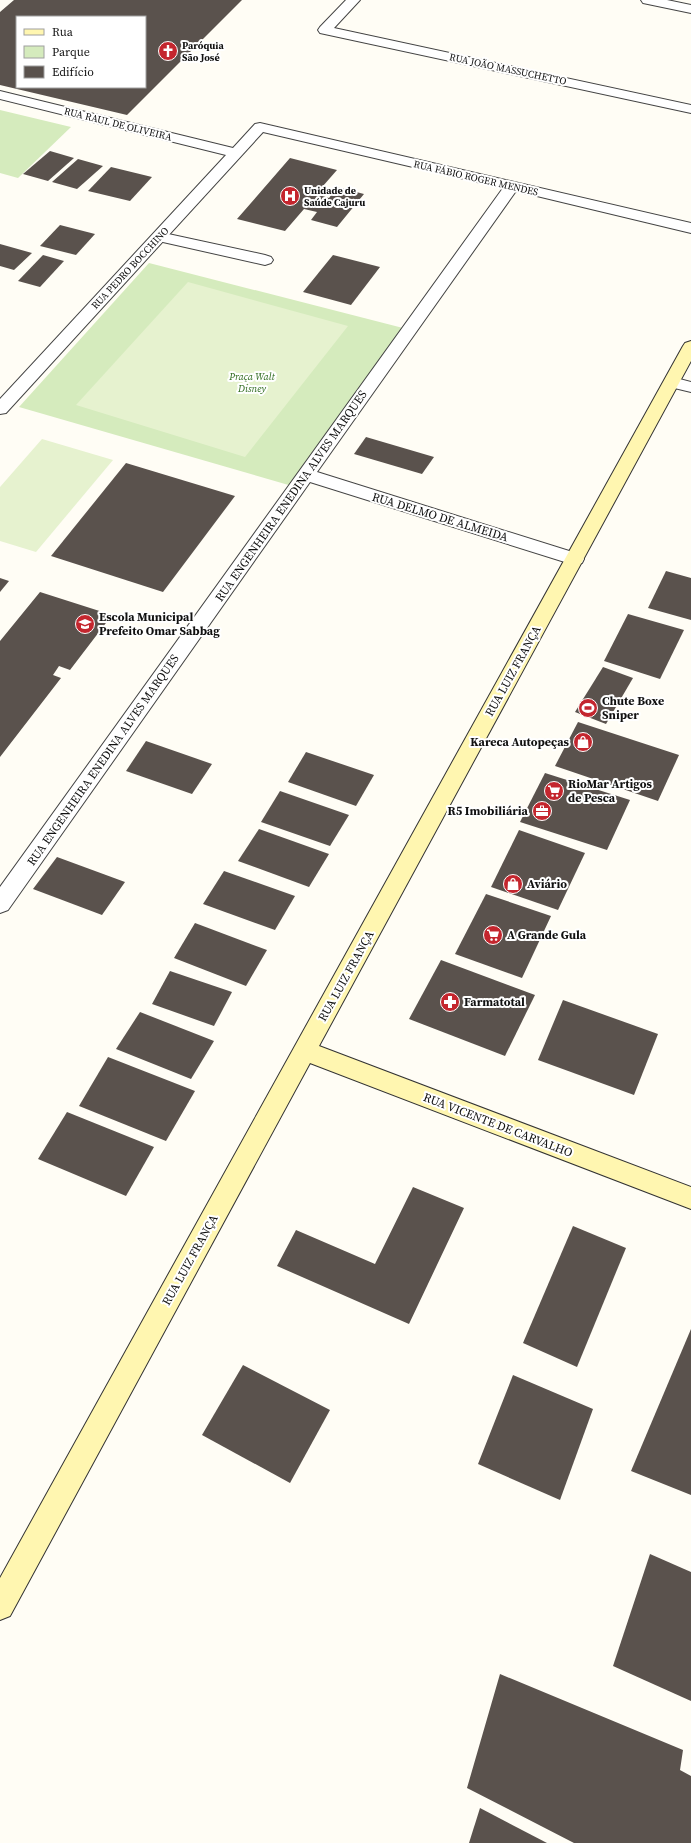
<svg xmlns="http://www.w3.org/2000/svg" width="691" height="1843" font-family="'Source Serif 4',serif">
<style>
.green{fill:#d5ebbd}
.pitch{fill:#e6f2cf}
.building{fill:#5a524d;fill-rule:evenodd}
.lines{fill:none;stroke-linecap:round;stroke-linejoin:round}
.service-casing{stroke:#444;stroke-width:2}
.minor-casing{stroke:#444;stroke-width:2}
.secondary-casing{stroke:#333;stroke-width:2}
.service{fill:#fff;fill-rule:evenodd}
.minor{fill:#fff;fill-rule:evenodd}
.secondary{fill:#fff6b0;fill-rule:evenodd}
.labels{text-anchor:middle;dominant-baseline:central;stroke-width:4;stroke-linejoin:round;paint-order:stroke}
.far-poi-label{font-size:10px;font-weight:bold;fill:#111;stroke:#fff;text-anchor:start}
.far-street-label{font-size:10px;fill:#111;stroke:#fff}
.far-park-label{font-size:10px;font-style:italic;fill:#2f6b1f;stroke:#fff}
.street-label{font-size:12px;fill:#111;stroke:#fff}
.poi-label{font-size:12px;font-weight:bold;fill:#111;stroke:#fff;text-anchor:start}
</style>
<rect width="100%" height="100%" fill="#fffdf5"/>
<g class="green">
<polygon points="0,110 71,127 18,178 0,173"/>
<polygon points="149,263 403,328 292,486 19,407"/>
</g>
<g class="pitch">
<polygon points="188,282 348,326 245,457 76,405"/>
<polygon points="42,439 113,460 36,552 0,541 0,487"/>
</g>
<g class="building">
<path d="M 14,0 L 242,0 L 127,115 L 0,85 L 0,12 ZM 17,17 L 145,17 L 145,87 L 17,87 Z"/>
<polygon points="50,151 74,158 48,181 23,174"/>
<polygon points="290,158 337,170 316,194 329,198 337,187 364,194 337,227 311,220 317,212 304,209 285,231 237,219"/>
<polygon points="78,159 103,166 77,189 52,182"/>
<polygon points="111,167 152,177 130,201 88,191"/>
<polygon points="60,225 95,234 76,255 40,246"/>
<polygon points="0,244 32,253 14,270 0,266"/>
<polygon points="43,255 64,261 40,287 18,281"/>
<polygon points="333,255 380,267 351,305 303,292"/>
<polygon points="366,437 434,457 422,474 354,454"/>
<polygon points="126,463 235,496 163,592 51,556"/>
<polygon points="666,571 691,578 691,620 648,608"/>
<polygon points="0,578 9,581 0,592"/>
<polygon points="40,592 112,615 70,670 59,666 53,675 61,678 0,757 0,641"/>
<polygon points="628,614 684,630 660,679 604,661"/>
<polygon points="603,667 633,678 606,724 575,712"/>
<polygon points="578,722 679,755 658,801 555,766"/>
<polygon points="146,741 212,764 192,794 126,771"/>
<polygon points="306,752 374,775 356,806 288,782"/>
<polygon points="545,773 630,800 607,850 520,822"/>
<polygon points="280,791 349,815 330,846 261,822"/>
<polygon points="259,829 329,854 309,887 238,861"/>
<polygon points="519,830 585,853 558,910 491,887"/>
<polygon points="57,857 125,882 102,915 33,889"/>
<polygon points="224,871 295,896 275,930 203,904"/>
<polygon points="486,894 551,916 522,978 455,954"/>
<polygon points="195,923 267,950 246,986 174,958"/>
<polygon points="441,960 535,995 505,1056 409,1019"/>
<polygon points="170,971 232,992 214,1026 152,1004"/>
<polygon points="563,1000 658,1034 634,1095 538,1060"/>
<polygon points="140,1012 214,1041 191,1079 116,1049"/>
<polygon points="108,1057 195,1091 166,1141 79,1106"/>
<polygon points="67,1112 154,1147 126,1196 38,1159"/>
<polygon points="413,1187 464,1208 409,1324 277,1266 296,1230 375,1264"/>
<polygon points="573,1226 626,1248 577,1367 523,1343"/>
<polygon points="691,1329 691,1495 631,1471"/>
<polygon points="243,1365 330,1410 290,1483 202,1435"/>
<polygon points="513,1375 593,1409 560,1500 478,1464"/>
<polygon points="650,1554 691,1572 691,1701 613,1666"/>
<polygon points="500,1674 683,1750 680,1770 691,1776 691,1843 574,1843 467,1788"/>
<polygon points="480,1808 547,1843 469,1843"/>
</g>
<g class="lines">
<defs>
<polygon id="service" points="159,232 265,255 271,257 273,260 271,263 265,265 154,240 151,237 154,234"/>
<g id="minor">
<polygon points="346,0 360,0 334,28 691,105 691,113 320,33 318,30 320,27"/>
<polygon points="641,0 667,0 691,5 691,13 643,3"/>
<polygon points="0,91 233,148 255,124 260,123 691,223 691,233 516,191 317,472 582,555 584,559 582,563 575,565 568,563 310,482 8,910 0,913 0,887 503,188 263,132 6,413 0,414 0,399 226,155 0,99"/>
<polygon points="672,377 691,382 691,392 666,386 664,382 666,378"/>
</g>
<polygon id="secondary" points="691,341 691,361 319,1046 691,1187 691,1209 310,1063 10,1616 0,1620 0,1578 683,346 685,343"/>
</defs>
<use href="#service" class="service-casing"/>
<use href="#minor" class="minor-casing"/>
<use href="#secondary" class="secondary-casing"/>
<use href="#service" class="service"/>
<use href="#minor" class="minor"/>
<use href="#secondary" class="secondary"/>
</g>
<defs>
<symbol id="church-disc" viewBox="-11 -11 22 22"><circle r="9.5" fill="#c4262e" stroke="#fff"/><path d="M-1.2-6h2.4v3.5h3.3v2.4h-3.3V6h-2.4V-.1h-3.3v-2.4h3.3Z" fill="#fff"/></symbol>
<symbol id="hospital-disc" viewBox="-11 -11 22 22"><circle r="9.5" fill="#c4262e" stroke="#fff"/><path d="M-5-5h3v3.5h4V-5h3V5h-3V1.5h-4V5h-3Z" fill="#fff"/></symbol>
<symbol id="school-disc" viewBox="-11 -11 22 22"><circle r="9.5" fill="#c4262e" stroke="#fff"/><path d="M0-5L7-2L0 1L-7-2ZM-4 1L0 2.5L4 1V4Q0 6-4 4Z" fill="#fff"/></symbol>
<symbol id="stadium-disc" viewBox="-11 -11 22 22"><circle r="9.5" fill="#c4262e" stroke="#fff"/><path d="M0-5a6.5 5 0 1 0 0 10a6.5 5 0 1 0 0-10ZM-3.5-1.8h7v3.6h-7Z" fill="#fff"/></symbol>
<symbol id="shop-disc" viewBox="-11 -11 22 22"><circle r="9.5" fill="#c4262e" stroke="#fff"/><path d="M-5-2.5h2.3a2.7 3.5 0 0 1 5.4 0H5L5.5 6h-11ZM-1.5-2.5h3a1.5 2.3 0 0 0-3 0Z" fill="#fff"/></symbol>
<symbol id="supermarket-disc" viewBox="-11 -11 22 22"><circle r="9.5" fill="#c4262e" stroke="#fff"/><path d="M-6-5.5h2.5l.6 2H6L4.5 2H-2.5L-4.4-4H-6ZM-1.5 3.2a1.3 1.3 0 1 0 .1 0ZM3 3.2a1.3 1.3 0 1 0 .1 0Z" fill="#fff"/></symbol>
<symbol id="office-disc" viewBox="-11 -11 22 22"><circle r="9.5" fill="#c4262e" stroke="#fff"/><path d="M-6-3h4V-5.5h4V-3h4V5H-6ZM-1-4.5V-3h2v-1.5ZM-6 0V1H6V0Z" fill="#fff"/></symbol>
<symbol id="pharmacy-disc" viewBox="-11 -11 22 22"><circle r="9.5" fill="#c4262e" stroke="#fff"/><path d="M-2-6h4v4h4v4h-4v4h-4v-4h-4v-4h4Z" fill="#fff"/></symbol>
</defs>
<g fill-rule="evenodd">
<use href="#church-disc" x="157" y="40" width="22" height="22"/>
<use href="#hospital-disc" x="279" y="185" width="22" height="22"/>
<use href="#school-disc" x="74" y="613" width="22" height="22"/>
<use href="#stadium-disc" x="577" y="697" width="22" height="22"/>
<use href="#shop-disc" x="572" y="731" width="22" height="22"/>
<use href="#supermarket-disc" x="543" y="780" width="22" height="22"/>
<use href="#office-disc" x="531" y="800" width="22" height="22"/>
<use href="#shop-disc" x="502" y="873" width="22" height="22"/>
<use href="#supermarket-disc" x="482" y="924" width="22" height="22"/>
<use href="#pharmacy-disc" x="439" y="991" width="22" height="22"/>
</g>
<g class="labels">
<g class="far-poi-label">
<text x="182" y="45">Paróquia<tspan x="182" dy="12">São José</tspan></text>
<text x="304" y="190">Unidade de<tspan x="304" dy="12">Saúde Cajuru</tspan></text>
</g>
<g class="far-street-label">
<text transform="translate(508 69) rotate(12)">RUA JOÃO MASSUCHETTO</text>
<text transform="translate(118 124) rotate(14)">RUA RAUL DE OLIVEIRA</text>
<text transform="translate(476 178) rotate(13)">RUA FÁBIO ROGER MENDES</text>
<text transform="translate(130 268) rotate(-47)">RUA PEDRO BOCCHINO</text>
</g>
<g class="far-park-label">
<text x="252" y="376">Praça Walt<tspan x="252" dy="12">Disney</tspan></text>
</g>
<g class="street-label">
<text transform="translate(291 496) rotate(-55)">RUA ENGENHEIRA ENEDINA ALVES MARQUES</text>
<text transform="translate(440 517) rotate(17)">RUA DELMO DE ALMEIDA</text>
<text transform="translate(513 671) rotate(-61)">RUA LUIZ FRANÇA</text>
<text transform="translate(103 760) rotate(-55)">RUA ENGENHEIRA ENEDINA ALVES MARQUES</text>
<text transform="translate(346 976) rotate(-61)">RUA LUIZ FRANÇA</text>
<text transform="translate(498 1125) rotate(21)">RUA VICENTE DE CARVALHO</text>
<text transform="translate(190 1260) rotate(-61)">RUA LUIZ FRANÇA</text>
</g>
<g class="poi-label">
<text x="99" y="617">Escola Municipal<tspan x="99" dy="14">Prefeito Omar Sabbag</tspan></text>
<text x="602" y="701">Chute Boxe<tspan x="602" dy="14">Sniper</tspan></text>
<text x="569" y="742" text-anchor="end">Kareca Autopeças</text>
<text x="568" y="784">RioMar Artigos<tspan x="568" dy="14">de Pesca</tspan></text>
<text x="528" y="811" text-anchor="end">R5 Imobiliária</text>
<text x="527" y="884">Aviário</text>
<text x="507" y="935">A Grande Gula</text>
<text x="464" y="1002">Farmatotal</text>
</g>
</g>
<rect x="16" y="16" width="130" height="72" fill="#ffffff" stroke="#a0a0a0"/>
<rect x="24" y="29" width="20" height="6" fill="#fff6b0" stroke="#a0a0a0"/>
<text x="52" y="36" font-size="12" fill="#111111">Rua</text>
<rect x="24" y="46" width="20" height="12" fill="#d5ebbd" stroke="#a0a0a0"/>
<text x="52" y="56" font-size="12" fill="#111111">Parque</text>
<rect x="24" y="66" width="20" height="12" fill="#5a524d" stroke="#a0a0a0"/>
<text x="52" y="76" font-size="12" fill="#111111">Edifício</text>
</svg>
